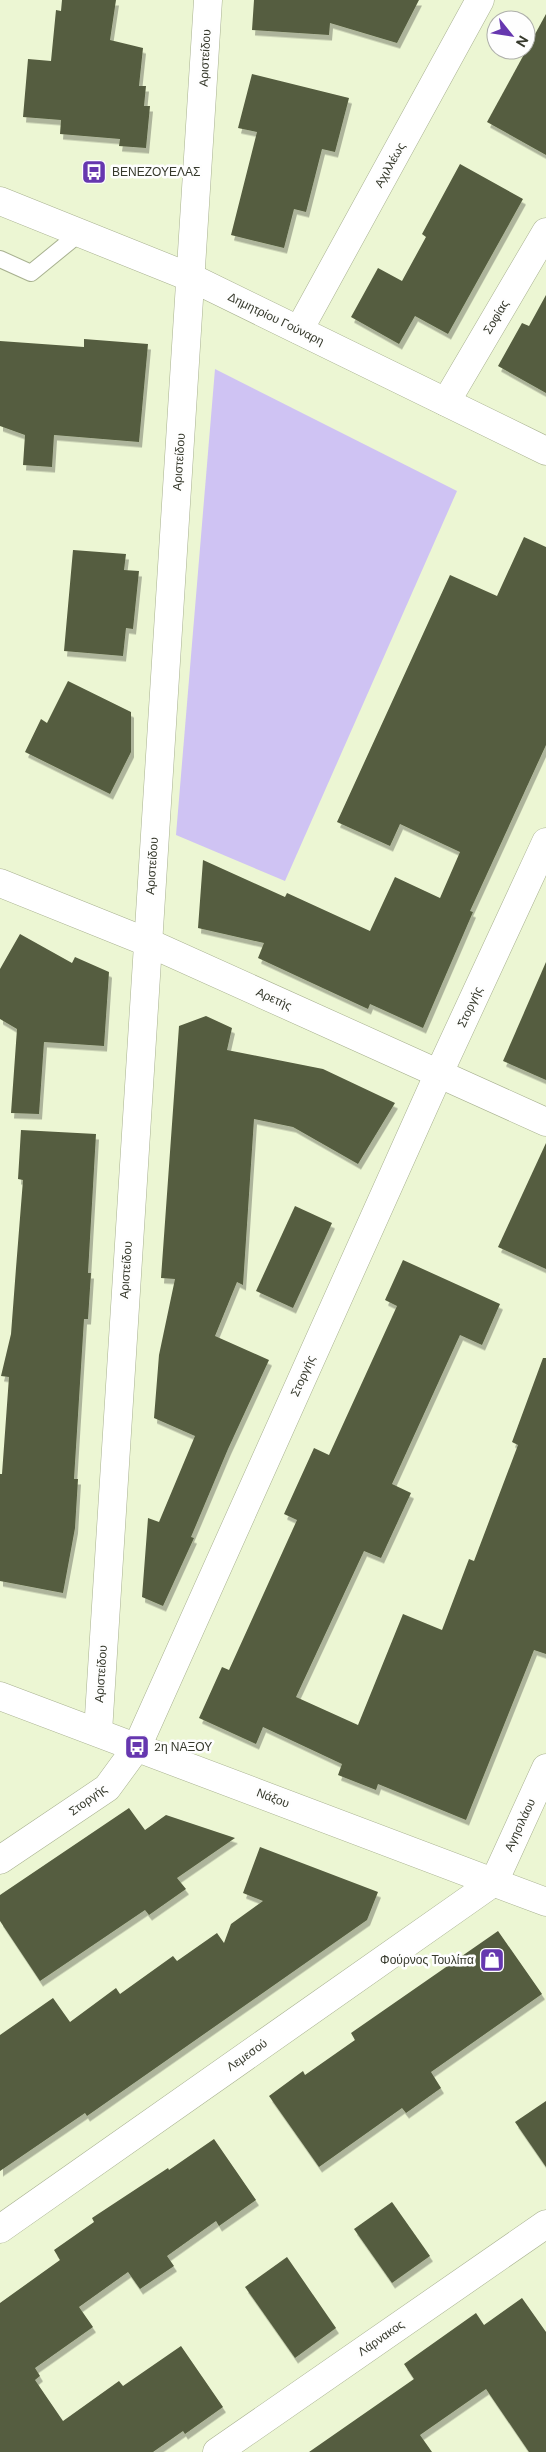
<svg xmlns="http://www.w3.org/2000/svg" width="546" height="2452" font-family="'DM Sans',sans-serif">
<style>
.green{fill:#cfc3f3}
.building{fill:#555d3f;filter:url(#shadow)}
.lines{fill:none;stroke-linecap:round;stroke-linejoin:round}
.lane-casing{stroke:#a8b190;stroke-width:18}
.street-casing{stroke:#a8b190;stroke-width:29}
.secondary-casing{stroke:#a8b190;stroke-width:29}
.lane{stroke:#fff;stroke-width:16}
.street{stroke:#fff;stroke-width:28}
.secondary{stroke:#fff;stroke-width:28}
.labels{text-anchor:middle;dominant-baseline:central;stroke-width:5;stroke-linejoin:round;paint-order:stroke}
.street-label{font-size:12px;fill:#36392c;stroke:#fefefe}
.poi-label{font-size:12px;fill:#36392c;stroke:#fefefe;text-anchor:start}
</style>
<defs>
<filter id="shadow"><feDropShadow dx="3" dy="5.5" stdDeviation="0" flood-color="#0004"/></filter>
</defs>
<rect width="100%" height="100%" fill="#ecf6d3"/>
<polygon class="green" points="215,369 457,491 285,881 176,835"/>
<g class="building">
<polygon points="62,0 116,0 110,40 143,48 139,86 146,86 144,106 150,106 146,148 119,146 120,139 60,134 61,120 23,117 28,59 51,61 56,10 61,11"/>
<polygon points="254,0 419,0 397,43 330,23 329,35 252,30"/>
<polygon points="546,14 546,155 487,122"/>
<polygon points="252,74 349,98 335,152 322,149 306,212 294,209 284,248 231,235 257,132 238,128"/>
<polygon points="460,164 523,199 448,334 415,316 399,344 351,317 378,268 402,281 426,237 422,234"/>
<polygon points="546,295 546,393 498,366 522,323 529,326"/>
<polygon points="84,339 148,344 139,442 54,435 52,467 23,465 25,435 0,426 0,341 84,347"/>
<polygon points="524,537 546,547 546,745 470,911 473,912 423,1028 370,1004 368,1009 258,958 264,943 198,928 203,860 285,897 287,893 370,931 395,877 440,898 460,852 400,824 390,846 337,822 450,575 497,596"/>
<polygon points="73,550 126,554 124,570 139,571 133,629 126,628 123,656 64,651"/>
<polygon points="68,681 131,712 131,752 110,794 25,752 41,719 47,723"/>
<polygon points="20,934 72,963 75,957 109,972 104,1046 44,1042 39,1114 11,1113 17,1029 0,1019 0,969"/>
<polygon points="546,962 546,1080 503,1061"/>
<polygon points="206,1016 232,1028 227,1050 323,1069 395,1103 358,1164 293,1127 254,1119 243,1285 237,1282 215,1336 269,1360 228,1449 191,1537 194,1538 163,1606 142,1597 148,1518 159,1522 195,1436 154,1418 159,1355 175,1279 161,1278 179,1026"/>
<polygon points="21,1130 96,1134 88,1273 91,1273 88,1319 84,1319 74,1479 78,1479 75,1528 63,1593 0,1581 0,1474 2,1474 9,1377 1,1376 11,1334 16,1268 23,1180 18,1179"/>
<polygon points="546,1143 546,1269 498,1247"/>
<polygon points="295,1206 332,1223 293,1308 256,1291"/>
<polygon points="403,1260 500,1304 482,1345 460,1335 392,1484 411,1493 381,1558 364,1551 296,1697 358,1725 403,1614 442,1630 469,1559 474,1561 518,1445 512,1442 543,1358 546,1358 546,1654 534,1650 466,1820 378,1784 376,1790 338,1775 342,1764 263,1727 256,1744 199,1718 222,1667 229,1670 297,1520 284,1514 314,1448 329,1455 397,1306 385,1300"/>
<polygon points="129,1808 145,1830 166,1815 235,1838 177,1878 186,1889 149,1915 145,1910 40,1981 0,1921 0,1895"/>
<polygon points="260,1847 378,1892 367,1920 87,2116 85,2113 0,2171 0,2035 53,1998 70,2022 116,1988 120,1994 173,1956 177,1961 217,1933 224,1943 231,1924 263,1901 243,1893"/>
<polygon points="498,1931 542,1994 431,2072 441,2088 406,2113 402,2108 319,2167 269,2096 303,2071 305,2075 355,2040 351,2033"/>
<polygon points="546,2101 546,2167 515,2122"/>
<polygon points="214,2139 256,2200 219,2226 216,2221 167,2256 174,2266 140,2289 128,2272 79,2307 93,2327 35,2368 40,2376 35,2380 63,2421 119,2381 123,2386 181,2346 223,2407 185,2434 183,2431 153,2452 0,2452 0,2303 60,2260 54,2250 94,2222 92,2218 168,2168 169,2170"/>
<polygon points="392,2202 430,2256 392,2283 354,2229"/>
<polygon points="287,2257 336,2328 295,2358 245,2287"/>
<polygon points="522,2298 546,2332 546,2452 529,2452 486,2389 420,2435 432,2452 309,2452 414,2379 404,2364 476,2313 484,2325"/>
</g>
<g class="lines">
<defs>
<polyline id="lane" points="0,259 31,273 80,233"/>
<g id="street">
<polyline points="299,330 480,0"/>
<polyline points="446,402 546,232"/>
<polyline points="0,883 147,942 546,1122"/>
<polyline points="98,1732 208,0"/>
<polyline points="0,1860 107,1788 137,1747 439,1073 546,842"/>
<polyline points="0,2229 494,1882 546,1768"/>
<polyline points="217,2452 546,2224"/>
</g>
<g id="secondary">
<polyline points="0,201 192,278 546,451"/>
<polyline points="0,1696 546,1902"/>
</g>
</defs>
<use href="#lane" class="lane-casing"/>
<use href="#street" class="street-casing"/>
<use href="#secondary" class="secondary-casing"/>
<use href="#lane" class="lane"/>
<use href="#street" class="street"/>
<use href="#secondary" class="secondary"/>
</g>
<defs>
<symbol id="bus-square" viewBox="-11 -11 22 22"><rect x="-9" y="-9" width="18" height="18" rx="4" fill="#6637af" stroke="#fefefe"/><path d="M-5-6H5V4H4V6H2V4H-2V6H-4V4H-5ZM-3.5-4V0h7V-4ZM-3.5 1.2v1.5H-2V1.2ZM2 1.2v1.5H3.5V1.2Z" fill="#fff"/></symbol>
<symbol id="shop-square" viewBox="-11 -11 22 22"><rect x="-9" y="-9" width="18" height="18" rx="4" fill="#6637af" stroke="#fefefe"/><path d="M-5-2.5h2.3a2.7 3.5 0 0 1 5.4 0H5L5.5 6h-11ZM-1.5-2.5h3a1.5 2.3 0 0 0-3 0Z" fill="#fff"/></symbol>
</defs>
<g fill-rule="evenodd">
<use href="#bus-square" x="80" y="158" width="28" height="28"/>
<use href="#bus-square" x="123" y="1733" width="28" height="28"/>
<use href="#shop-square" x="478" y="1946" width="28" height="28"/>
</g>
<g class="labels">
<g class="street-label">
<text transform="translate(205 58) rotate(-87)">Αριστείδου</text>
<text transform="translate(390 165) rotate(-61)">Αχιλλέως</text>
<text transform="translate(496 317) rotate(-59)">Σοφίας</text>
<text transform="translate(276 319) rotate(26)">Δημητρίου Γούναρη</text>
<text transform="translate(179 462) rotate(-86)">Αριστείδου</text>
<text transform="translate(152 866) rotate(-86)">Αριστείδου</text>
<text transform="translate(274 999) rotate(24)">Αρετής</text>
<text transform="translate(470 1007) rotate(-65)">Στοργής</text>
<text transform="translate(126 1270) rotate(-86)">Αριστείδου</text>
<text transform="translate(303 1376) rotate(-66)">Στοργής</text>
<text transform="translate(101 1674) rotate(-86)">Αριστείδου</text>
<text transform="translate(273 1798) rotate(21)">Νάξου</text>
<text transform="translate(88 1800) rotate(-36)">Στοργής</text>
<text transform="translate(520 1825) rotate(-65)">Αγησιλάου</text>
<text transform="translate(247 2055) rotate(-35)">Λεμεσού</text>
<text transform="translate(381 2338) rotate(-35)">Λάρνακος</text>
</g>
<g class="poi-label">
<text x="112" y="172">ΒΕΝΕΖΟΥΕΛΑΣ</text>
<text x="154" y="1747">2η ΝΑΞΟΥ</text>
<text x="474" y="1960" text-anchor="end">Φούρνος Τουλίπα</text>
</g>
</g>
<g transform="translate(511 35) rotate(120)"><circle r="24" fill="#fefefe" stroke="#aeafaa"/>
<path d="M0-4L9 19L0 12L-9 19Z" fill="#6637af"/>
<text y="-8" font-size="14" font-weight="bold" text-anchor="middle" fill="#36392c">N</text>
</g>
</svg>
